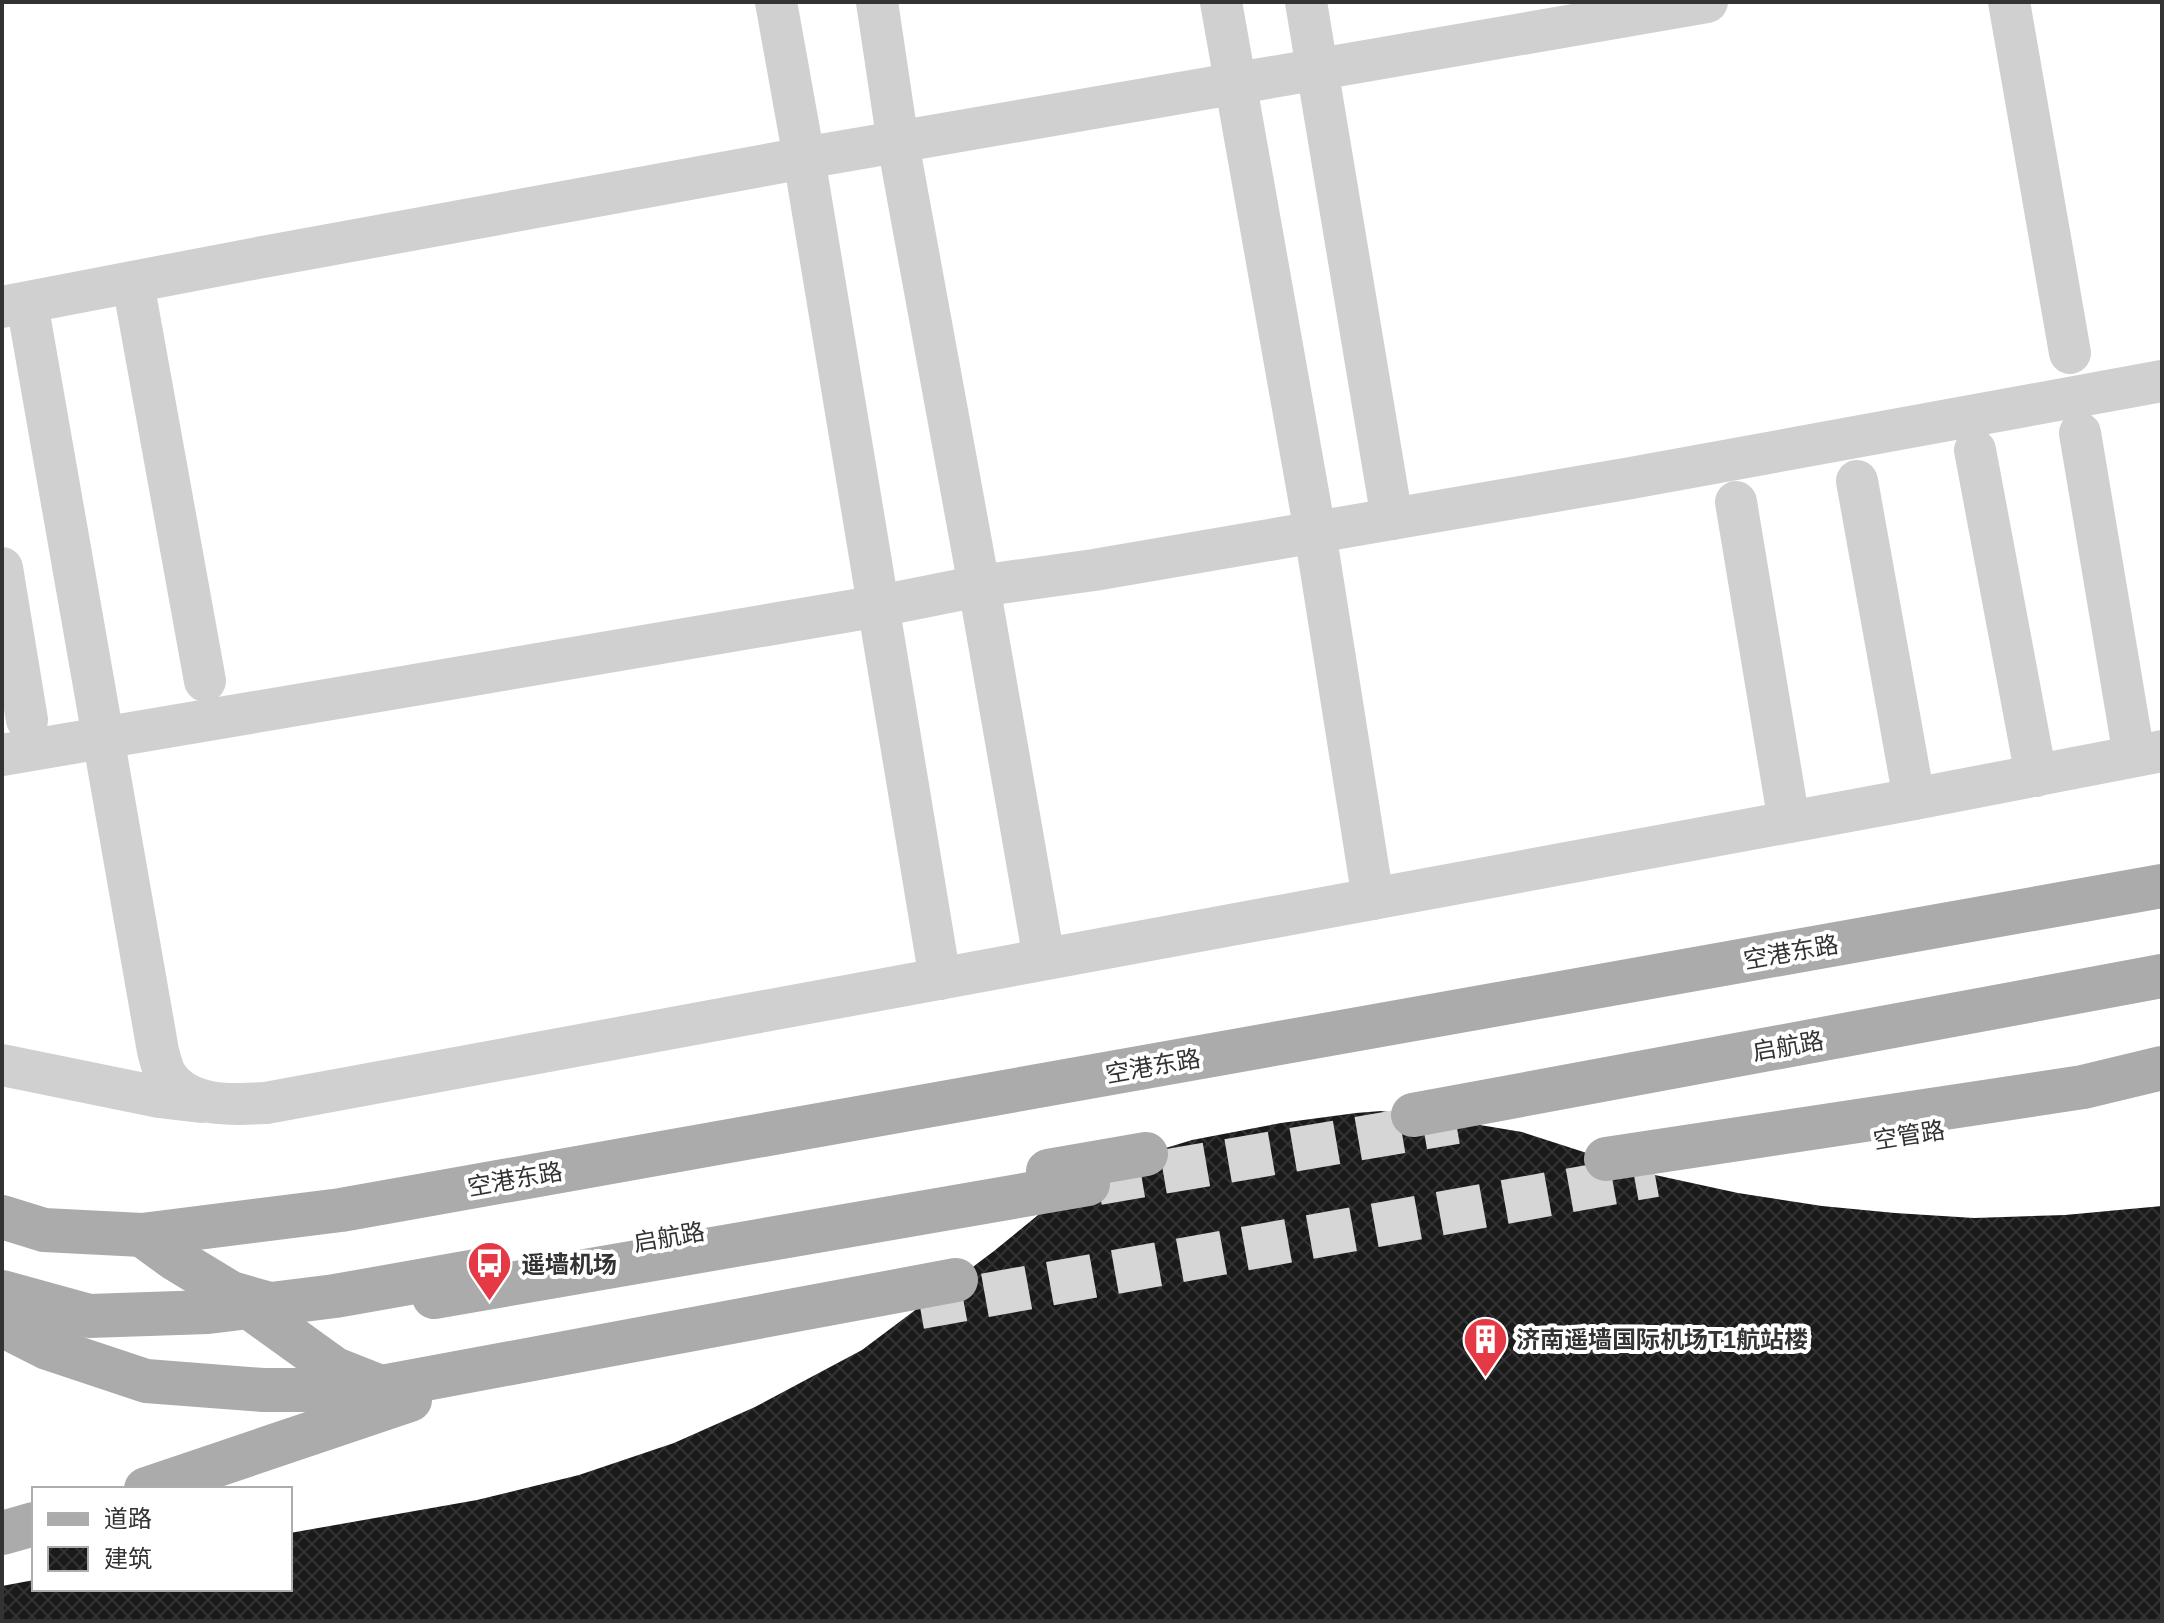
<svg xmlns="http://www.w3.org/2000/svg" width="2164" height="1623" font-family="Arial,'Noto Sans SC',sans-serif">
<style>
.building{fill:url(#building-cross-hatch)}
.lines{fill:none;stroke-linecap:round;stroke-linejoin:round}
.major-tunnel{stroke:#d6d6d6;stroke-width:44;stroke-dasharray:44 22;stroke-linecap:butt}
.minor{stroke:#d0d0d0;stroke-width:42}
.major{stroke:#ababab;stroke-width:44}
.major-bridge{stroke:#ababab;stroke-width:44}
.labels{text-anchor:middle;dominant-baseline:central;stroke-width:8;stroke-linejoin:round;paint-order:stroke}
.street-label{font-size:24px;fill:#333;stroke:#fff}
.poi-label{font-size:24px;font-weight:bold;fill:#333;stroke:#fff;text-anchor:start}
</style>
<defs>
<pattern id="building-cross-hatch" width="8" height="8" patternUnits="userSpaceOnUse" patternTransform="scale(2)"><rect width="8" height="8" fill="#1a1a1a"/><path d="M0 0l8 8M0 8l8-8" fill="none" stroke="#333"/></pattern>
</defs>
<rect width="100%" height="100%" fill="#fff"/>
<polygon class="building" points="1381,1111 1444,1119 1522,1132 1655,1175 1738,1193 1822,1206 1895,1213 1974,1218 2065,1215 2162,1206 2162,1621 2,1621 2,1586 34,1580 34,1589 290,1589 290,1533 477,1500 579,1475 674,1443 755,1407 862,1350 994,1251 1048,1207 1146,1154 1192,1140 1281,1123 1356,1113"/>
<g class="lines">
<g class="major-tunnel">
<polyline points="1098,1183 1456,1122"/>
<polyline points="920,1307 1655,1175"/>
</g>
<g class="minor">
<polyline points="776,2 804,158 940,979"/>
<polyline points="877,2 898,143 979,586 1044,959"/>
<polyline points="1221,2 1315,532 1373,899"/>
<polyline points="1306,2 1392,519"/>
<polyline points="2009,2 2070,353"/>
<polyline points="133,283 205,681"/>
<path d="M 27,303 L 158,1051 C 160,1058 162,1068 166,1075 C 186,1108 233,1105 266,1103 L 1914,799 L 2162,751"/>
<polyline points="2,307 247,260 804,158 1707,2"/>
<polyline points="2080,433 2134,756"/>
<polyline points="1975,450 2036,776"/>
<polyline points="1857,481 1914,799"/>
<polyline points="1736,502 1789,822"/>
<polyline points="2,568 27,720"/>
<polyline points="2,755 879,606 979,586 1094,570 1631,478 2162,381"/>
<polyline points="2,1065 159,1097 201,1102"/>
</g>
<g class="major">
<polyline points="1413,1115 2162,976"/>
<polyline points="1606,1159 2083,1087 2162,1068"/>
<polyline points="1048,1171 1146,1154"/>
<polyline points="2,1217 44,1230 142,1235 341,1210 2162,886"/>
<polyline points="142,1235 175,1259 231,1293 280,1307"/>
<polyline points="434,1297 1088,1184"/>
<polyline points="242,1302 335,1369 388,1390"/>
<polyline points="146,1489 410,1400"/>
<polyline points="2,1533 34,1524"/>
</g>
<g class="major-bridge">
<polyline points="2,1292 89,1316 208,1312 335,1296 482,1270"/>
<polyline points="2,1325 47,1348 146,1381 263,1390 366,1390 956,1280"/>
</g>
</g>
<defs>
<symbol id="bus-pin" viewBox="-11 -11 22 30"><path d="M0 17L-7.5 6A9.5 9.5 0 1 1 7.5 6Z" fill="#e63946" stroke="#fff"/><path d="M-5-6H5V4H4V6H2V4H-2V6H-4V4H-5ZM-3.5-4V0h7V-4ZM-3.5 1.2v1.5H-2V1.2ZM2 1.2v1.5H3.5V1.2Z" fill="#fff"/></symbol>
<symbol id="building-pin" viewBox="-11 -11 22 30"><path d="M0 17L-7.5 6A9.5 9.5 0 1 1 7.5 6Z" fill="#e63946" stroke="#fff"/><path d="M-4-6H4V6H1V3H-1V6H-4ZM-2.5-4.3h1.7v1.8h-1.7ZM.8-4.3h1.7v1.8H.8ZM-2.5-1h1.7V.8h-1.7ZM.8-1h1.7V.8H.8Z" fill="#fff"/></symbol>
</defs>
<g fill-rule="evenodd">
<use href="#bus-pin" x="464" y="1238" width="51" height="69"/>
<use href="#building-pin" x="1460" y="1314" width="51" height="69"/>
</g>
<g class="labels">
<g class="street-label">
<text transform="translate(1791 952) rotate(-10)">空港东路</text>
<text transform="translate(1788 1046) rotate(-10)">启航路</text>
<text transform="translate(1153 1066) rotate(-10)">空港东路</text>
<text transform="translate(1909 1135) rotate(-9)">空管路</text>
<text transform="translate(515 1179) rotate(-10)">空港东路</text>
<text transform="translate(669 1237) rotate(-10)">启航路</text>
</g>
<g class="poi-label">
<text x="521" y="1264">遥墙机场</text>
<text x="1516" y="1339">济南遥墙国际机场T1航站楼</text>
</g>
</g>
<rect width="2164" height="1623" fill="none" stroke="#333333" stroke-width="8"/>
<rect x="32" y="1487" width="260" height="104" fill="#ffffff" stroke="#adadad" stroke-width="2"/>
<rect x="48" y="1513" width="40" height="12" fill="#ababab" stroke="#adadad" stroke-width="2"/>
<text x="104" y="1527" font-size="24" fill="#333333">道路</text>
<rect x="48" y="1547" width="40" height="24" fill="url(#building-cross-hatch)" stroke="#adadad" stroke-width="2"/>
<text x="104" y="1567" font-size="24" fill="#333333">建筑</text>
</svg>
